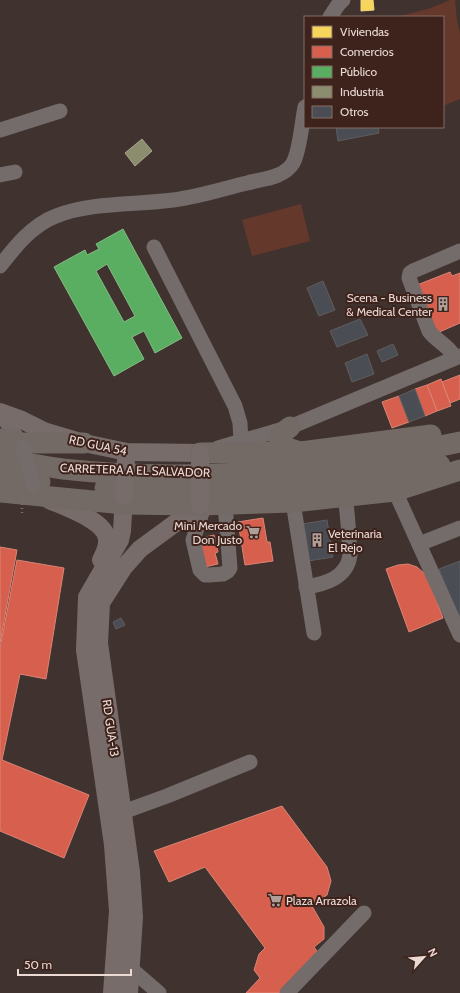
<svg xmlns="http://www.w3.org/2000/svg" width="460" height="993" font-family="Cabin,sans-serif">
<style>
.green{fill:#65382c}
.homes{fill:#f6d55c;stroke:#f3d680}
.shops{fill:#d6604d;stroke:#dc8476}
.public{fill:#5aae61;stroke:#86bb84;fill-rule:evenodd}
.industry{fill:#8c8c6e;stroke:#a8a38d}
.building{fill:#4a4e54;stroke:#5f5d5e}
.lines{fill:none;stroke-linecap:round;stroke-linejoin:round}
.minor{stroke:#736c6a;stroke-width:15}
.major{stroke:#776c6a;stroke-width:18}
.highway{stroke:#736965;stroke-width:21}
.path-bridge{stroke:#78706e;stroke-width:2.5;stroke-dasharray:1 3;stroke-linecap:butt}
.minor-bridge{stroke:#736c6a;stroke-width:15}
.major-bridge{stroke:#776c6a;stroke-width:18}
.labels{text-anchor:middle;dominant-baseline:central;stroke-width:4;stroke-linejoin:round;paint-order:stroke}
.poi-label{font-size:12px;fill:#ebd9d4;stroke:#3d231c;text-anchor:end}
.street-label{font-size:12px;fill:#ebd9d4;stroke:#3d231c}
</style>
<rect width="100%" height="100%" fill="#40322e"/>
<g class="green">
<polygon points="450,0 455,0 457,20 460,34 460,99 443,106 443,17 396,17 431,8"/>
<polygon points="301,204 310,241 252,256 242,220"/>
</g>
<polygon class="homes" points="361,0 373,0 374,10 361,11"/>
<g class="shops">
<polygon points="450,272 452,276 460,273 460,323 437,333 417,285"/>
<polygon points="460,375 460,399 450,403 442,382"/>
<polygon points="441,379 451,406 437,411 427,385"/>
<polygon points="427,385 437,411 425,416 415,389"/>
<polygon points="399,396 409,422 392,428 382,402"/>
<polygon points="263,518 267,542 270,542 273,561 245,565 238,522"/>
<polygon points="214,535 218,552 215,553 218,564 200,568 194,540"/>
<polygon points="0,547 17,550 0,643"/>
<polygon points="17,560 64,568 46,679 20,674 2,760 89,795 64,858 0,831 0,648"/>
<polygon points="408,564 417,567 425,574 429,579 443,618 409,632 386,569 398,565"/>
<polygon points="282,806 327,867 331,881 327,895 312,906 324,927 324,939 314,947 319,954 283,993 246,993 260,978 254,970 259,954 265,948 205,867 169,882 154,851"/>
</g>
<path class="public" d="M 123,229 L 182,338 L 155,353 L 144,331 L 132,337 L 144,359 L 114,376 L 54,267 L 85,250 L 87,255 L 99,249 L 96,244 ZM 107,264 L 135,316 L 124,322 L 96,271 Z"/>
<polygon class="industry" points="142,139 152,151 135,166 125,153"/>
<g class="building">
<polygon points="336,127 378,127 379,133 338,141"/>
<polygon points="323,281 335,310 319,316 307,288"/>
<polygon points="360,319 368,335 337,347 330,331"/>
<polygon points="393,344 398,355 382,362 377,351"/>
<polygon points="367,354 374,374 352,382 345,363"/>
<polygon points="415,389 425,416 409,422 399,396"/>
<polygon points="327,520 333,557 308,561 302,524"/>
<polygon points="460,561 460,623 439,569"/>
<polygon points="121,618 125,625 116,629 113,622"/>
</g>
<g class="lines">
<g class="minor">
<polyline points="330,17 338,5 343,0"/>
<polyline points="0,130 60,111"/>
<polyline points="0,175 15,172"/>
<polyline points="154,247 235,406 240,423 241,441"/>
<path d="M 0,266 C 15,247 32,225 56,216 C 91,202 135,205 173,200 C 198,197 222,189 247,183 C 262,179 284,178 293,163 C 300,151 302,121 305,107"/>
<path d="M 455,358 C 449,345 437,342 429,331 L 409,278 L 410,273 L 413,271 L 460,251"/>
<polyline points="0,413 21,443 23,447"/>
<polyline points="218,448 290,427 460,356"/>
<polyline points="395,491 460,635"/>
<polyline points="293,502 314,633"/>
<polyline points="205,504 193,540 200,570 205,575 209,575 223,574 228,571 230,568 225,504"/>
<polyline points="419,544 460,528"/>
<path d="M 306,587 C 325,584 347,578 350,555 C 350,549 349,542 349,536 C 348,523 347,509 345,496"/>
<polyline points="123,812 167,796 250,762"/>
<polyline points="130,968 159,993"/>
<polyline points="287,993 364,913"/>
</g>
<g class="major">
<polyline points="0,412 22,420 44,431 84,443 127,452 200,453"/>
<path d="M 49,500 C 65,507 105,520 107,539 C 108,547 104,554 101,560"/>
<polyline points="112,993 118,911 113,845 85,650 87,597 120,540 122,531 124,496"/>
<polyline points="129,993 134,917 131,872 99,643 101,603 124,567 140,549 200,505"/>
</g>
<g class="highway">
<polyline points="290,427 280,435 279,441 284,447 300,452"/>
<polyline points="0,439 21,443 84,443"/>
<polyline points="200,453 301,452 431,435"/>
<path d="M 0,459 C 21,462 42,466 63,469 C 196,484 330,470 460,442"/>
<polyline points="0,477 40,482"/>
<path d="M 105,488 C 216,495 330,486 440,465"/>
<polyline points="0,492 124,504 200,505 293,502 395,491 460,470"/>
</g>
<g class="path-bridge">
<polyline points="0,423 26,429 25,434"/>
<polyline points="22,513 22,495"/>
</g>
<polyline class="minor-bridge" points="23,447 33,485"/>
<g class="major-bridge">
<polyline points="124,496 126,460"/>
<polyline points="200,505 200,453"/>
</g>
</g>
<defs>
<symbol id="building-bare" viewBox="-9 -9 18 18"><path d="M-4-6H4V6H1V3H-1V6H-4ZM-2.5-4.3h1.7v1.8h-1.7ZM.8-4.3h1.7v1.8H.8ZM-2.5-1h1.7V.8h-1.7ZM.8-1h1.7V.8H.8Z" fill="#af9f9a" stroke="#3d231c" stroke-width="2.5" paint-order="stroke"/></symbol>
<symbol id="supermarket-bare" viewBox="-9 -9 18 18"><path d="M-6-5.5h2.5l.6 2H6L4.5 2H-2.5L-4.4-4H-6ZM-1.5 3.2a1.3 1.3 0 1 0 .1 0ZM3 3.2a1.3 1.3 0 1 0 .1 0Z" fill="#af9f9a" stroke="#3d231c" stroke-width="2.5" paint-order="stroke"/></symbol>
</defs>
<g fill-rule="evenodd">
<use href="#building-bare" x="433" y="294" width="20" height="20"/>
<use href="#supermarket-bare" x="243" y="522" width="20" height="20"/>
<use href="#building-bare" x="307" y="530" width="20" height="20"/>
<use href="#supermarket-bare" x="265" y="890" width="20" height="20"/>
</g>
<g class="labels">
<g class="poi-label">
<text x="432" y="297">Scena - Business<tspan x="432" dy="14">&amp; Medical Center</tspan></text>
<text x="242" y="525">Mini Mercado<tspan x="242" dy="14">Don Justo</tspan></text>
<text x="328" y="533" text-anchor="start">Veterinaria<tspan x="328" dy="14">El Rejo</tspan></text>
<text x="286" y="900" text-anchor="start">Plaza Arrazola</text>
</g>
<g class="street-label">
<text transform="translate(98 445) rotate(12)">RD GUA 54</text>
<text transform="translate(135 470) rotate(2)">CARRETERA A EL SALVADOR</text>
<text transform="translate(111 728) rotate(82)">RD GUA-13</text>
</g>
</g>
<rect x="304" y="16" width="140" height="112" fill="#3d231c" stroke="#836c66"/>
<rect x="312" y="26" width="20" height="12" fill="#f6d55c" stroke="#836c66"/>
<text x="340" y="36" font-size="12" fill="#ebd9d4">Viviendas</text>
<rect x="312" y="46" width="20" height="12" fill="#d6604d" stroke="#836c66"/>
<text x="340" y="56" font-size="12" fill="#ebd9d4">Comercios</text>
<rect x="312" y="66" width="20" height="12" fill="#5aae61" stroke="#836c66"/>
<text x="340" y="76" font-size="12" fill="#ebd9d4">Público</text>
<rect x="312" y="86" width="20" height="12" fill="#8c8c6e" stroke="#836c66"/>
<text x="340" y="96" font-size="12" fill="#ebd9d4">Industria</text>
<rect x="312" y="106" width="20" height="12" fill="#4a4e54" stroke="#836c66"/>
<text x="340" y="116" font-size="12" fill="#ebd9d4">Otros</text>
<g transform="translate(424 957) rotate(63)" stroke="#3d231c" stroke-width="3" paint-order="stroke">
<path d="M0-3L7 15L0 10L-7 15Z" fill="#ebd9d4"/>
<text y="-6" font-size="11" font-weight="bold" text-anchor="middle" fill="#ebd9d4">N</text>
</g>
<path d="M18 969v6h113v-6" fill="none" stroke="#ebd9d4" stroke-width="2"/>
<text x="24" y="969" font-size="12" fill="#ebd9d4" stroke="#3d231c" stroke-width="3" paint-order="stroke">50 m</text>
</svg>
